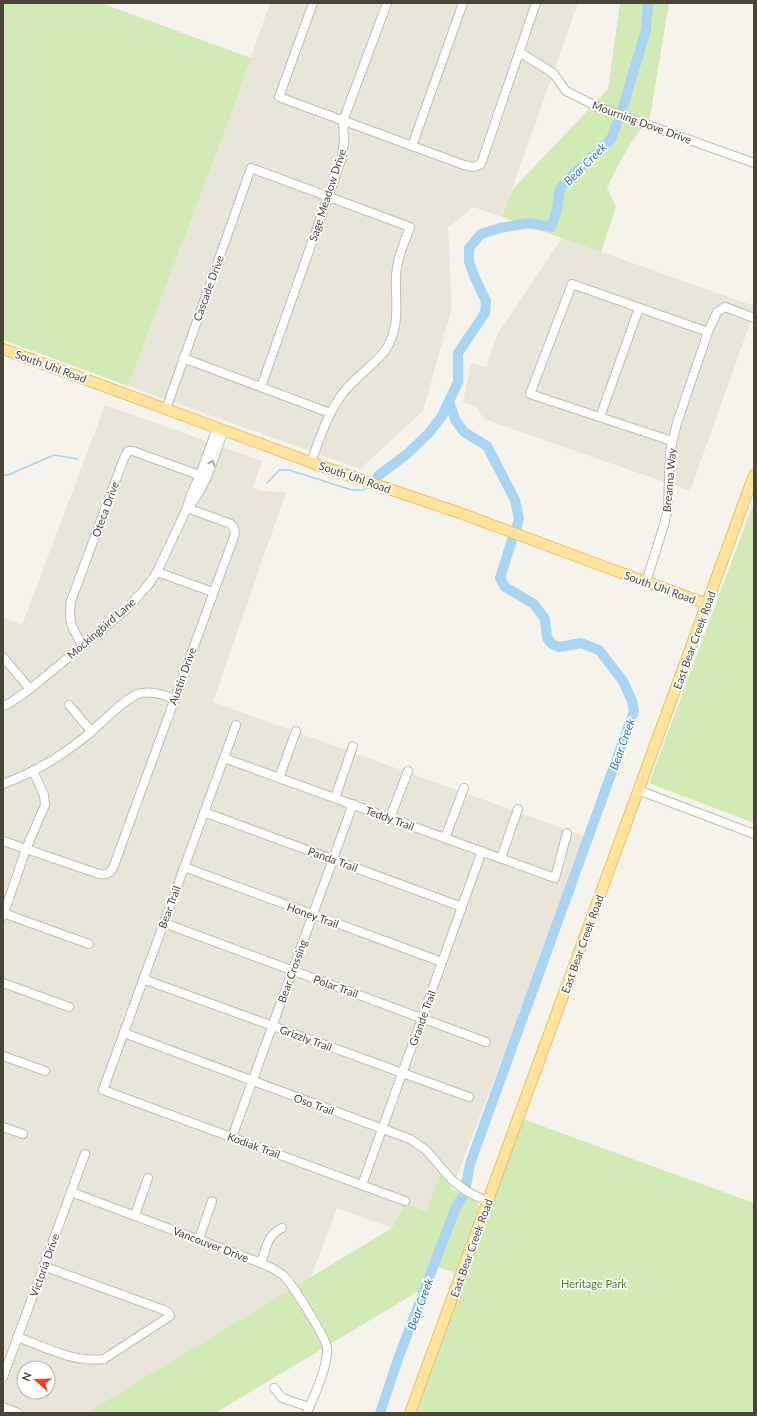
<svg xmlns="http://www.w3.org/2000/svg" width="757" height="1416" font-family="Lato,sans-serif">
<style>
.residential{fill:#eae5da;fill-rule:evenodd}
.green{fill:#d2eab5}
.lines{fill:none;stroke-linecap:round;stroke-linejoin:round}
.stream{stroke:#a9d4f2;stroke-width:1.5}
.river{stroke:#a9d4f2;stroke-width:10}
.minor-casing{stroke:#c2bbae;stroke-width:10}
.major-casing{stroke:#e6c16a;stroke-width:12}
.minor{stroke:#fff;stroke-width:8}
.major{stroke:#ffe39c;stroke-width:10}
.oneway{stroke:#9c9892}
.labels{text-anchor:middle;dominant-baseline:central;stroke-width:3.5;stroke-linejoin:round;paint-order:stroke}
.street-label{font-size:11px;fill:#4b4439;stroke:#fff}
.park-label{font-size:11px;fill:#4a7f2a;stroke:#fff}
.water-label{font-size:12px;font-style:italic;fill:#2e7ab2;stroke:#fff}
</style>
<rect width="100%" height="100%" fill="#f6f3ec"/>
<g class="residential">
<polygon points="270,3 578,3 502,217 473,207 448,228 452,307 423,411 360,469 128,386 229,120"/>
<polygon points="562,238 754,306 754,312 690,491 484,419 476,407 463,402 471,363 486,367 498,333"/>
<path d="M 105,405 L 262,461 L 253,488 L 262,491 L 286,492 L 213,702 L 587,837 L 452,1189 L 440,1174 L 426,1211 L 405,1205 L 392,1228 L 337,1208 L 311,1277 L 86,1413 L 3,1413 L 3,617 L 22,625 ZM 24,1368 L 48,1368 L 48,1392 L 24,1392 Z"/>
</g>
<g class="green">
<polygon points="3,3 101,3 251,58 229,120 128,386 3,340"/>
<polygon points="620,3 669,3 650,117 630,144 607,187 616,207 601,252 502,217 512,190 608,89"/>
<polygon points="752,507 754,508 754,823 649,783"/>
<polygon points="517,1117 754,1203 754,1413 408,1413"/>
<polygon points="440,1174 452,1189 477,1202 480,1211 457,1273 434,1266 422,1289 215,1413 86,1413 392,1228 405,1204 426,1211"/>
</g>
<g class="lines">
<g class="stream">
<polyline points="3,475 8,475 54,455 78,459"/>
<polyline points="267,483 279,470 289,470 352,490 364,490 367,488"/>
</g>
<g class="river">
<polyline points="622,110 646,30 648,3"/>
<polyline points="449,402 456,421 464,432 487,446 515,500 519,518 516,530"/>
<polyline points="378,476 407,454 429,433 442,416 458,382 458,353 485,313 486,301 475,278 469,262 469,248 481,234 500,228 528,223 551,227 557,210 560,189 574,173 602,149 611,139 617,123"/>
<polyline points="512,540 500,578 505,587 534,604 545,619 547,638 552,644 559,647 581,643 599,650 623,681 632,701 634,711 525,1012"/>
<polyline points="466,1185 470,1164 523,1017"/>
<polyline points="380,1413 398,1359 456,1207 462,1197"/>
</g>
<defs>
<g id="minor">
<polyline points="313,3 279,97 464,165 474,167 481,164 536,3"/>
<polyline points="519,52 553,73 566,91 598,107 754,163"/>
<polyline points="412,146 463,3"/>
<polyline points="183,358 330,413"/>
<polyline points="261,387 341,160 344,143 343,121 387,3"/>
<path d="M 166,409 L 251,168 L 410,227 C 404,243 397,259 396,276 C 395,299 400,320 390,342 C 383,360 354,377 343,393 C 327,414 320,438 311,462"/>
<polyline points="600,417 639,308"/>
<polyline points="672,441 530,394 572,284 708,332"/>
<path d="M 189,506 C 207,486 214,456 224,430"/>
<polyline points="157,572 213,592"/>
<polyline points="646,582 664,525 668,508 670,452 677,423 708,332 717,312 725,307 754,318"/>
<path d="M 82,645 C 72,626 68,624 71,601 L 124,458 L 128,451 L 133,451 L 207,478"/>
<polyline points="3,657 30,689"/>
<polyline points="69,705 91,731"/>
<polyline points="3,706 10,703 30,689 125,611 149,584 157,572 187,508 191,494 200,475 217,428"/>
<polyline points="236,725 103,1090 405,1201"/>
<polyline points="224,758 555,878 567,833"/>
<polyline points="279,778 296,731"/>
<path d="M 3,784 C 33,773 60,757 85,737 C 100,725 121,701 138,694 C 150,690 163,694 174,699"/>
<polyline points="638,790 754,834"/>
<polyline points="335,798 353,746"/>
<polyline points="204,812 462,907"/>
<polyline points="390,818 408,771"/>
<polyline points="445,838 464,788"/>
<path d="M 3,841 L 99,874 C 107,875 109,874 113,868 L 235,534 L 234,528 L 231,524 L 187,508"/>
<polyline points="501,858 518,809"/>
<polyline points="184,867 442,962"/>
<polyline points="3,913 89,944"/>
<polyline points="3,916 26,849 45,805 44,795 33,771"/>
<polyline points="164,923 486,1042"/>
<polyline points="143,979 469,1097"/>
<polyline points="3,983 69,1007"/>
<polyline points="124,1033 410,1139 426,1150 452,1180 466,1191 488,1202"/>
<polyline points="3,1056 45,1071"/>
<polyline points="3,1127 23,1134"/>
<polyline points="232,1137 353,804"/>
<polyline points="362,1185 482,851"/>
<path d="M 71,1192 L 261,1263 C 270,1267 278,1270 285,1277 C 293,1286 327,1339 327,1348 C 328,1367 314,1396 307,1413"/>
<polyline points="135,1215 148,1178"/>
<polyline points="199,1239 212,1201"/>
<path d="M 261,1263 C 266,1249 267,1235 282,1228"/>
<path d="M 17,1337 C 45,1347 74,1363 104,1359 L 170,1316 L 168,1312 L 161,1309 L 43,1266"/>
<polyline points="3,1377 85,1154"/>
<polyline points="274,1388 282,1398 309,1407"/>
<polyline points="3,1407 18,1413"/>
</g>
<g id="major">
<polyline points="3,349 321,466 460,513 608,568 707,604"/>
<polyline points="410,1413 754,475"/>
</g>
</defs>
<use href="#minor" class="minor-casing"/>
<use href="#major" class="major-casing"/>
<use href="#minor" class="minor"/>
<use href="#major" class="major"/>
</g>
<defs><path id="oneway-chevron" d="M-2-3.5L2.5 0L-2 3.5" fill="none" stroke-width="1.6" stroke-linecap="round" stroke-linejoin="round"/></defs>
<use class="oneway" href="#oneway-chevron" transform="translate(212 463) rotate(-70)"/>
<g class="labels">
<g class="street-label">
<text transform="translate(642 122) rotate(20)">Mourning Dove Drive</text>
<text transform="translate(327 195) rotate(-72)">Sage Meadow Drive</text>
<text transform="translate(208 288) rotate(-70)">Cascade Drive</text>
<text transform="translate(51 366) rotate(20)">South Uhl Road</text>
<text transform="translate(355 477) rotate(19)">South Uhl Road</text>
<text transform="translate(669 480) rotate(-85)">Breanna Way</text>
<text transform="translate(105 509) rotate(-70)">Oteca Drive</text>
<text transform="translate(660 587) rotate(20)">South Uhl Road</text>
<text transform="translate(101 628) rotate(-41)">Mockingbird Lane</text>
<text transform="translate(694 640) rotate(-70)">East Bear Creek Road</text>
<text transform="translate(182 676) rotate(-70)">Austin Drive</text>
<text transform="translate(390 818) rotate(20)">Teddy Trail</text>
<text transform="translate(333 859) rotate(20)">Panda Trail</text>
<text transform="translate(169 907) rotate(-70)">Bear Trail</text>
<text transform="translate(313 915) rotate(20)">Honey Trail</text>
<text transform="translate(582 944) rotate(-70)">East Bear Creek Road</text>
<text transform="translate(292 971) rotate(-70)">Bear Crossing</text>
<text transform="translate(336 986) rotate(20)">Polar Trail</text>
<text transform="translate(422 1018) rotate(-70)">Grande Trail</text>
<text transform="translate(306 1038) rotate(20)">Grizzly Trail</text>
<text transform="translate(314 1104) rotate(20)">Oso Trail</text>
<text transform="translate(254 1145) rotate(20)">Kodiak Trail</text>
<text transform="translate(211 1244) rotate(21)">Vancouver Drive</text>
<text transform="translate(471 1248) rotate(-70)">East Bear Creek Road</text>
<text transform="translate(44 1265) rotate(-70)">Victoria Drive</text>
</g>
<g class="park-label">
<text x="594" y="1283">Heritage Park</text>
</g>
<g class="water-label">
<text transform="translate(585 164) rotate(-45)">Bear Creek</text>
<text transform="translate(622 744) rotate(-70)">Bear Creek</text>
<text transform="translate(420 1304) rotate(-70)">Bear Creek</text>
</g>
</g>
<rect width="757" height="1416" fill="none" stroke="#4b4439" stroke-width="8"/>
<g transform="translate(36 1380) rotate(290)"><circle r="19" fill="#ffffff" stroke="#b7b4b0"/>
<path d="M0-3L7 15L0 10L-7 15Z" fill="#fc3f1d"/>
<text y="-6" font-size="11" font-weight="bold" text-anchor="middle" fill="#4b4439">N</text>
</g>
</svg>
